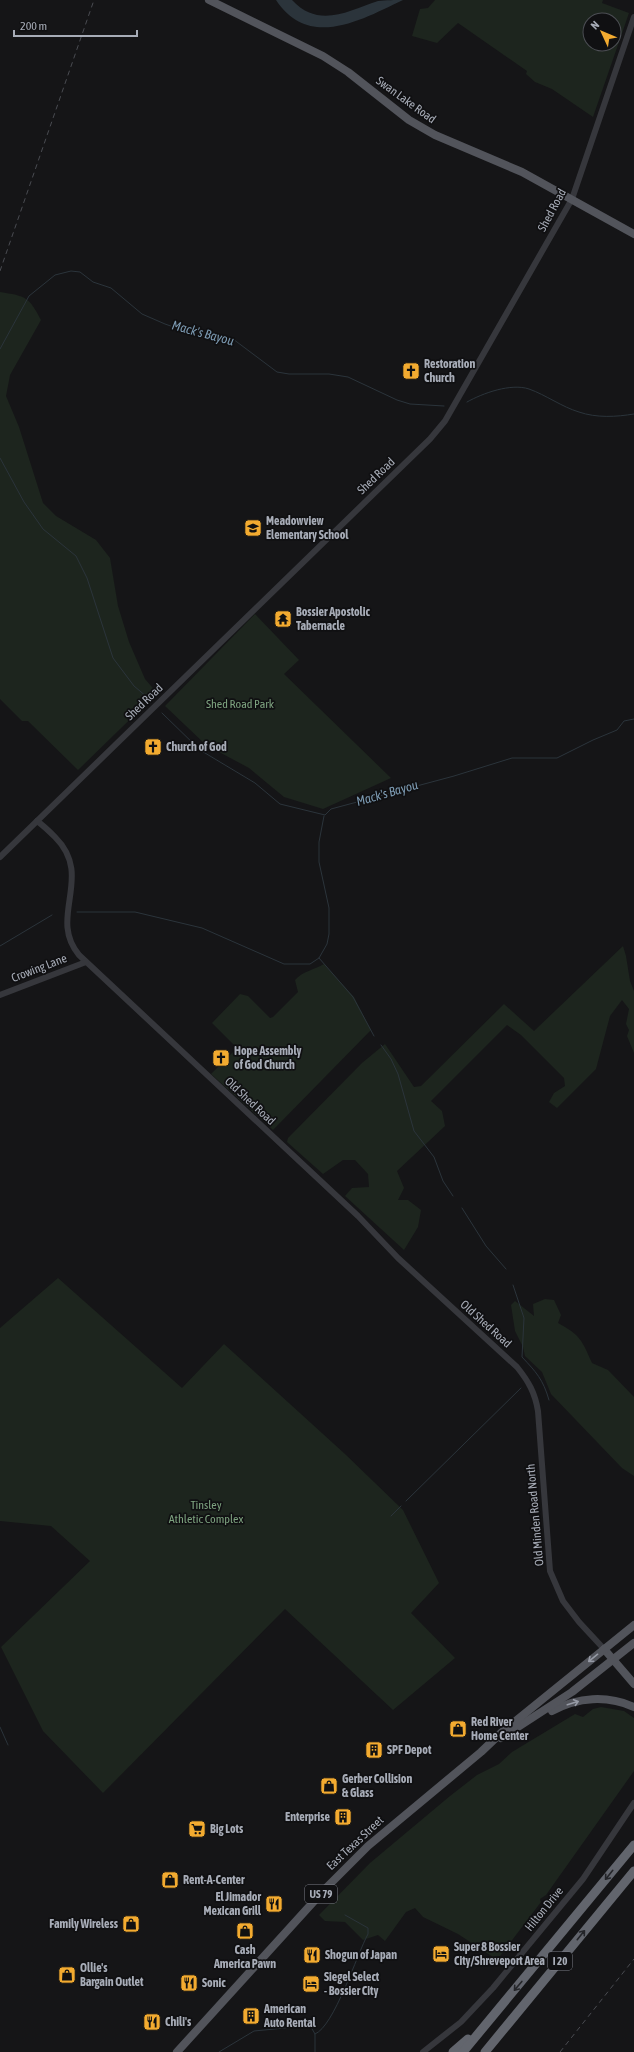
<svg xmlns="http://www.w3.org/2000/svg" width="634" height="2052" font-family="'Asap Condensed',sans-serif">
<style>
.green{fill:#1d251e;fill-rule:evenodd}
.water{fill:#2b343b}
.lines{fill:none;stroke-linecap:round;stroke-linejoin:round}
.stream{stroke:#2b343b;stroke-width:1}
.minor{stroke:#36373c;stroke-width:6}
.major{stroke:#52545b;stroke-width:8}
.highway{stroke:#62656d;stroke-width:9}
.rail{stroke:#494b51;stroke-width:1;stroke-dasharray:5 4;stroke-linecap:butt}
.oneway{stroke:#969aa5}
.oneway2{stroke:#242529}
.labels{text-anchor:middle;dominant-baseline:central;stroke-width:3.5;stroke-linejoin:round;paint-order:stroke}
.shield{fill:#101012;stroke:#7a7d86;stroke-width:1}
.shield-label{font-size:11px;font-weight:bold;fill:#a7acb7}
.street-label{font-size:12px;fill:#a7acb7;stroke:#101012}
.poi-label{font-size:12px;font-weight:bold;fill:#a7acb7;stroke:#101012;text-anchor:start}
.park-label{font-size:12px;fill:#7da27f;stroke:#101012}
.water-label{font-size:13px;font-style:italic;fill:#7d9bb3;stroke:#101012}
</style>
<rect width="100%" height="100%" fill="#151517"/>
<g class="green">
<path d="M 435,0 L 603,0 L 602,3 L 629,13 L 593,117 L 552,89 L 535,82 L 526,74 L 527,71 L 458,23 L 437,43 L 412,36 L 420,9 L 428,8 ZM 590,20 L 614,20 L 614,44 L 590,44 Z"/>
<path d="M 0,292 C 26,296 29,297 41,320 L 10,375 L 6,396 L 19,427 L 43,503 L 56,516 L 96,540 L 110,558 L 118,606 L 129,642 L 145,679 L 157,693 L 78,770 L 28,721 L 22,721 L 0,699 Z"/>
<polygon points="255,614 299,660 284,674 391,778 323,809 284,797 249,768 206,745 165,706"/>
<polygon points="623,946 626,956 630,981 634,991 634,1053 627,1036 629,1030 626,1024 629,1009 622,1000 610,1016 596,1069 557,1108 549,1102 554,1093 565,1086 564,1078 521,1035 507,1025 431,1101 442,1111 445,1126 397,1171 404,1188 398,1200 408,1200 421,1210 418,1227 404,1250 345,1196 352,1188 369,1187 368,1174 355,1160 343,1160 323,1174 287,1142 288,1138 362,1063 385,1044 414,1087 421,1086 504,1004 534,1031"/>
<path d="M 324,964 L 354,997 L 371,1030 L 273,1130 L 211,1074 L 237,1048 L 212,1023 L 240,994 L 248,996 L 270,1018 L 273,1017 L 298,992 L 295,980 C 303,971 314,970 324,964 Z"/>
<polygon points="58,1278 182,1388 224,1344 345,1454 403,1510 439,1583 411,1613 455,1658 393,1710 285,1609 103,1793 43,1731 1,1647 90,1561 51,1526 0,1521 0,1328"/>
<path d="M 545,1299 L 554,1300 L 561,1315 L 558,1323 C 580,1335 582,1340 592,1363 L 608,1370 L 634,1397 L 634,1476 L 622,1468 L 551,1394 L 542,1372 L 525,1356 L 523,1347 L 515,1331 L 511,1305 L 515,1301 L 534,1316 L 533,1304 Z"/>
<polygon points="601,1707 624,1711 634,1718 634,1771 546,1895 540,1899 541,1902 500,1956 493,1957 458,1934 423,1917 415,1908 406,1912 385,1941 378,1935 363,1940 345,1922 325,1921 319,1915 370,1863 450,1796 477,1775 499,1764 512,1752 575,1714 583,1717 593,1709"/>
</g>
<path class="water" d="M 276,0 L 292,0 C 319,29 348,11 378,1 C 385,0 396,0 403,0 C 361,20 309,50 276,0 Z"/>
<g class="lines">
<g class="stream">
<polyline points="0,349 29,296 55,275 71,271 80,272 93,282 111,288 142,314 165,324 182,330 212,333 233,339 277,372 289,374 329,374 348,377 397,400 410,404 444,406"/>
<path d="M 467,402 C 483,393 511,383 529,389 C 546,395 562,407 579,412 C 596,418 616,417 634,414"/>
<polyline points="0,458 24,502 43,529 76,556 87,578 113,658 134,686 147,697"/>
<polyline points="162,713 200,750 255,783 280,804 325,815 331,809 454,776 512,758 557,758 593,740 617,730 624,721 634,719"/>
<polyline points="77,912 135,912 202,928 284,964 310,964 319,958 327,944 329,934 329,908 319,862 319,842 324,816"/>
<polyline points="0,946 52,915"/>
<polyline points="319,958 353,997 374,1036"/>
<polyline points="381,1045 391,1059 398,1074 414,1131 434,1157 443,1181 453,1196"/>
<polyline points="462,1208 486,1246 506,1269"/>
<path d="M 513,1285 L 524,1318 L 522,1357 C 536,1372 543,1379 549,1400"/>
<polyline points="406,1501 521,1388"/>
<polyline points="391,1516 401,1506"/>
<polyline points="0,1727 8,1745"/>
<path d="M 315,2034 C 334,2027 357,1954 368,1934 L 368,1928 L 345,1915"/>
<polyline points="219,2052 254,2031 305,2026 311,2027 315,2034 315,2052"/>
</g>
<g class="minor">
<path d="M 37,821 C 44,826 49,831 55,837 C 95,877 47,917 79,955 L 358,1216 L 398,1258 L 517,1367 C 529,1382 535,1393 538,1411 L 550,1571 L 563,1601 L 579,1622 L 604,1649"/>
<polyline points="0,857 430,439 445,421 572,199 634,17"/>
<polyline points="0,995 86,962"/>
<polyline points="423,2052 461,2022 493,1988 583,1879 634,1803"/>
</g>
<g class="major">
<polyline points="209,0 323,56 348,72 409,120 435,135 522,172 634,234"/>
<polyline points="604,1649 634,1684"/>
<path d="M 552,1711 C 578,1697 607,1695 634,1707"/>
<polyline points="501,1738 572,1692 634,1643"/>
<polyline points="177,2052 326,1888 368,1846 481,1752 502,1732 634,1625"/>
</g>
<g class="highway">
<polyline points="453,2052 468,2039"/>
<polyline points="463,2052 634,1845"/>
<polyline points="485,2052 634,1871"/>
</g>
<g class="rail">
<polyline points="0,271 94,0"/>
<polyline points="560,2052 634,1959"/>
</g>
</g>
<defs><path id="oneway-shaft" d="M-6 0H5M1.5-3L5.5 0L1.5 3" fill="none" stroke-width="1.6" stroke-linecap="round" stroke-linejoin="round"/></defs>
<g class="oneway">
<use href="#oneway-shaft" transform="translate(593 1658) rotate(141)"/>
<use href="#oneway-shaft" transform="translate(573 1703) rotate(-17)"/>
</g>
<g class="oneway2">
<use href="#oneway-shaft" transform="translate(609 1875) rotate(129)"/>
<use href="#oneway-shaft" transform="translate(581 1935) rotate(-51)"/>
<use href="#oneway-shaft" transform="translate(518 1986) rotate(130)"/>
</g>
<defs>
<symbol id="church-square" viewBox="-11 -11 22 22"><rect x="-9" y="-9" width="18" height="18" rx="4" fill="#f3ab30" stroke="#101012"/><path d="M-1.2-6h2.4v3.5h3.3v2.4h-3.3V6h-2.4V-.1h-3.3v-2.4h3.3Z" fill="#111"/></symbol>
<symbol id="school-square" viewBox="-11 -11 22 22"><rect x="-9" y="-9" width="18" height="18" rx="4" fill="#f3ab30" stroke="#101012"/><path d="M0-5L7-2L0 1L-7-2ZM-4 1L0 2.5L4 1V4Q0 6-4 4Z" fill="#111"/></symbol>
<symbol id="temple-square" viewBox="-11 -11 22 22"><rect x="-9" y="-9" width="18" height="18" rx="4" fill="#f3ab30" stroke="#101012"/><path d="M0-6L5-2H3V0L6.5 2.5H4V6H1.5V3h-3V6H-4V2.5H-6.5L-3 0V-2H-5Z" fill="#111"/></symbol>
<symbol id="shop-square" viewBox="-11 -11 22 22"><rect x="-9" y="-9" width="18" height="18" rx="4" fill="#f3ab30" stroke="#101012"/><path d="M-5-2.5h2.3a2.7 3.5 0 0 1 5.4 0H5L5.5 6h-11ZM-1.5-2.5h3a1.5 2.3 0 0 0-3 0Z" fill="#111"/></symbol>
<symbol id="building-square" viewBox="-11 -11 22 22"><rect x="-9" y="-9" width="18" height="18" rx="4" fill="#f3ab30" stroke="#101012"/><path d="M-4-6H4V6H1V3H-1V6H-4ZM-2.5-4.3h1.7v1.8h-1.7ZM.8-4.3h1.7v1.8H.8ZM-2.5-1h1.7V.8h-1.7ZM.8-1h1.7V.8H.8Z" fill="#111"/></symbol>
<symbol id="supermarket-square" viewBox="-11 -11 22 22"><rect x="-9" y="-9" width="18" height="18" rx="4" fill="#f3ab30" stroke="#101012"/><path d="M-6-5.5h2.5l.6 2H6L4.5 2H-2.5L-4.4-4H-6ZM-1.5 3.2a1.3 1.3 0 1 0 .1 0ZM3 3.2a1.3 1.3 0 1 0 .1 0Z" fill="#111"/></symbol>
<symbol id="restaurant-square" viewBox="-11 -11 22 22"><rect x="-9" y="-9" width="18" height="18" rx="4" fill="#f3ab30" stroke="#101012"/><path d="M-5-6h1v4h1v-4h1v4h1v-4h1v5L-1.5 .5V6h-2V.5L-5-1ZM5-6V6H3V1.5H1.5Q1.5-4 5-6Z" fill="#111"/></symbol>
<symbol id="hotel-square" viewBox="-11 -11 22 22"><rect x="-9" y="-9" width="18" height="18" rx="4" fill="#f3ab30" stroke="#101012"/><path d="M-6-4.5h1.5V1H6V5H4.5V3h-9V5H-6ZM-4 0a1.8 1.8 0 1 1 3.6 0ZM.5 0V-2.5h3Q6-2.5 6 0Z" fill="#111"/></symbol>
</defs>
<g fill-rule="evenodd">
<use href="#church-square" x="401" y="361" width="20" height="20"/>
<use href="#school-square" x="243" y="518" width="20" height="20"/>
<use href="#temple-square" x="273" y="609" width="20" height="20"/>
<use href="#church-square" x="143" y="737" width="20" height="20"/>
<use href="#church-square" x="211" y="1048" width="20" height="20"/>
<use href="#shop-square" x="448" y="1719" width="20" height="20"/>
<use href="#building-square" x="364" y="1740" width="20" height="20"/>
<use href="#shop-square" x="319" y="1776" width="20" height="20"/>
<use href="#building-square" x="333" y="1807" width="20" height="20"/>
<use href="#supermarket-square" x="187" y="1819" width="20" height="20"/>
<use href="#shop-square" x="160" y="1870" width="20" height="20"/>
<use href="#restaurant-square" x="264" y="1894" width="20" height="20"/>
<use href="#shop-square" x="121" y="1914" width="20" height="20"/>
<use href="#shop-square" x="235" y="1921" width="20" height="20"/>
<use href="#hotel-square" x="431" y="1944" width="20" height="20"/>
<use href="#restaurant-square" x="302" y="1945" width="20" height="20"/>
<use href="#shop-square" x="57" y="1965" width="20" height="20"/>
<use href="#restaurant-square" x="179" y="1973" width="20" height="20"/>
<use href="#hotel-square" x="301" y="1974" width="20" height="20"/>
<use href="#building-square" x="241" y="2006" width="20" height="20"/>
<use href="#restaurant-square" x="142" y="2012" width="20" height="20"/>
</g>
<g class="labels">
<g class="shield">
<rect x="305" y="1885" width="32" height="18" rx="3"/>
<rect x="548" y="1952" width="24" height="18" rx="3"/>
</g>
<g class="shield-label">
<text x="321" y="1894">US 79</text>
<text x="560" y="1961">I 20</text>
</g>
<g class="street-label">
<text transform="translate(406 100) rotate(36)">Swan Lake Road</text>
<text transform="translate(552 210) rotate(-62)">Shed Road</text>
<text transform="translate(376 476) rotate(-44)">Shed Road</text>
<text transform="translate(144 702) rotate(-44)">Shed Road</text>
<text transform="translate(39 968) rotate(-21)">Crowing Lane</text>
<text transform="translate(250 1101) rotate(43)">Old Shed Road</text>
<text transform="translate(486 1324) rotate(42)">Old Shed Road</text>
<text transform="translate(535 1515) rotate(-95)">Old Minden Road North</text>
<text transform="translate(355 1843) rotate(-43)">East Texas Street</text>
<text transform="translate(544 1909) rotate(-51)">Hilton Drive</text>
</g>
<g class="poi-label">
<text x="424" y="364">Restoration<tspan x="424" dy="14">Church</tspan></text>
<text x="266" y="521">Meadowview<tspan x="266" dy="14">Elementary School</tspan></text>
<text x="296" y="612">Bossier Apostolic<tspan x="296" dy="14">Tabernacle</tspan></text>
<text x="166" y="747">Church of God</text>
<text x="234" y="1051">Hope Assembly<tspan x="234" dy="14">of God Church</tspan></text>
<text x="471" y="1722">Red River<tspan x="471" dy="14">Home Center</tspan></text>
<text x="387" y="1750">SPF Depot</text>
<text x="342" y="1779">Gerber Collision<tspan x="342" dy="14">&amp; Glass</tspan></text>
<text x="330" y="1817" text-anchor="end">Enterprise</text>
<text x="210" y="1829">Big Lots</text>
<text x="183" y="1880">Rent-A-Center</text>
<text x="261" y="1897" text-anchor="end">El Jimador<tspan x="261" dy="14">Mexican Grill</tspan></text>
<text x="118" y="1924" text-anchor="end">Family Wireless</text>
<text x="454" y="1947">Super 8 Bossier<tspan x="454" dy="14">City/Shreveport Area</tspan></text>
<text x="245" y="1950" text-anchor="middle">Cash<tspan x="245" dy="14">America Pawn</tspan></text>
<text x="325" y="1955">Shogun of Japan</text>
<text x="80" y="1968">Ollie's<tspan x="80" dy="14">Bargain Outlet</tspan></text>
<text x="324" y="1977">Siegel Select<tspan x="324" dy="14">- Bossier City</tspan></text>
<text x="202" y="1983">Sonic</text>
<text x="264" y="2009">American<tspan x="264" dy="14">Auto Rental</tspan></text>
<text x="165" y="2022">Chili's</text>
</g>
<g class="park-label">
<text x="240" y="704">Shed Road Park</text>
<text x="206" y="1505">Tinsley<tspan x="206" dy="14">Athletic Complex</tspan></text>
</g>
<g class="water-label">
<text transform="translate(203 333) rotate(15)">Mack's Bayou</text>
<text transform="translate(387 793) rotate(-16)">Mack's Bayou</text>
</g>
</g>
<g transform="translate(602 32) rotate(314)"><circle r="19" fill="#101012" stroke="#4c4e54"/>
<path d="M0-3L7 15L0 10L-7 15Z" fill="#f3ab30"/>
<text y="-6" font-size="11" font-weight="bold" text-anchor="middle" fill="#a7acb7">N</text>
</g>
<path d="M14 30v6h123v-6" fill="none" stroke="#a7acb7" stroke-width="2"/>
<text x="20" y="30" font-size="12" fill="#a7acb7" stroke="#101012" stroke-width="3" paint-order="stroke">200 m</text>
</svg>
